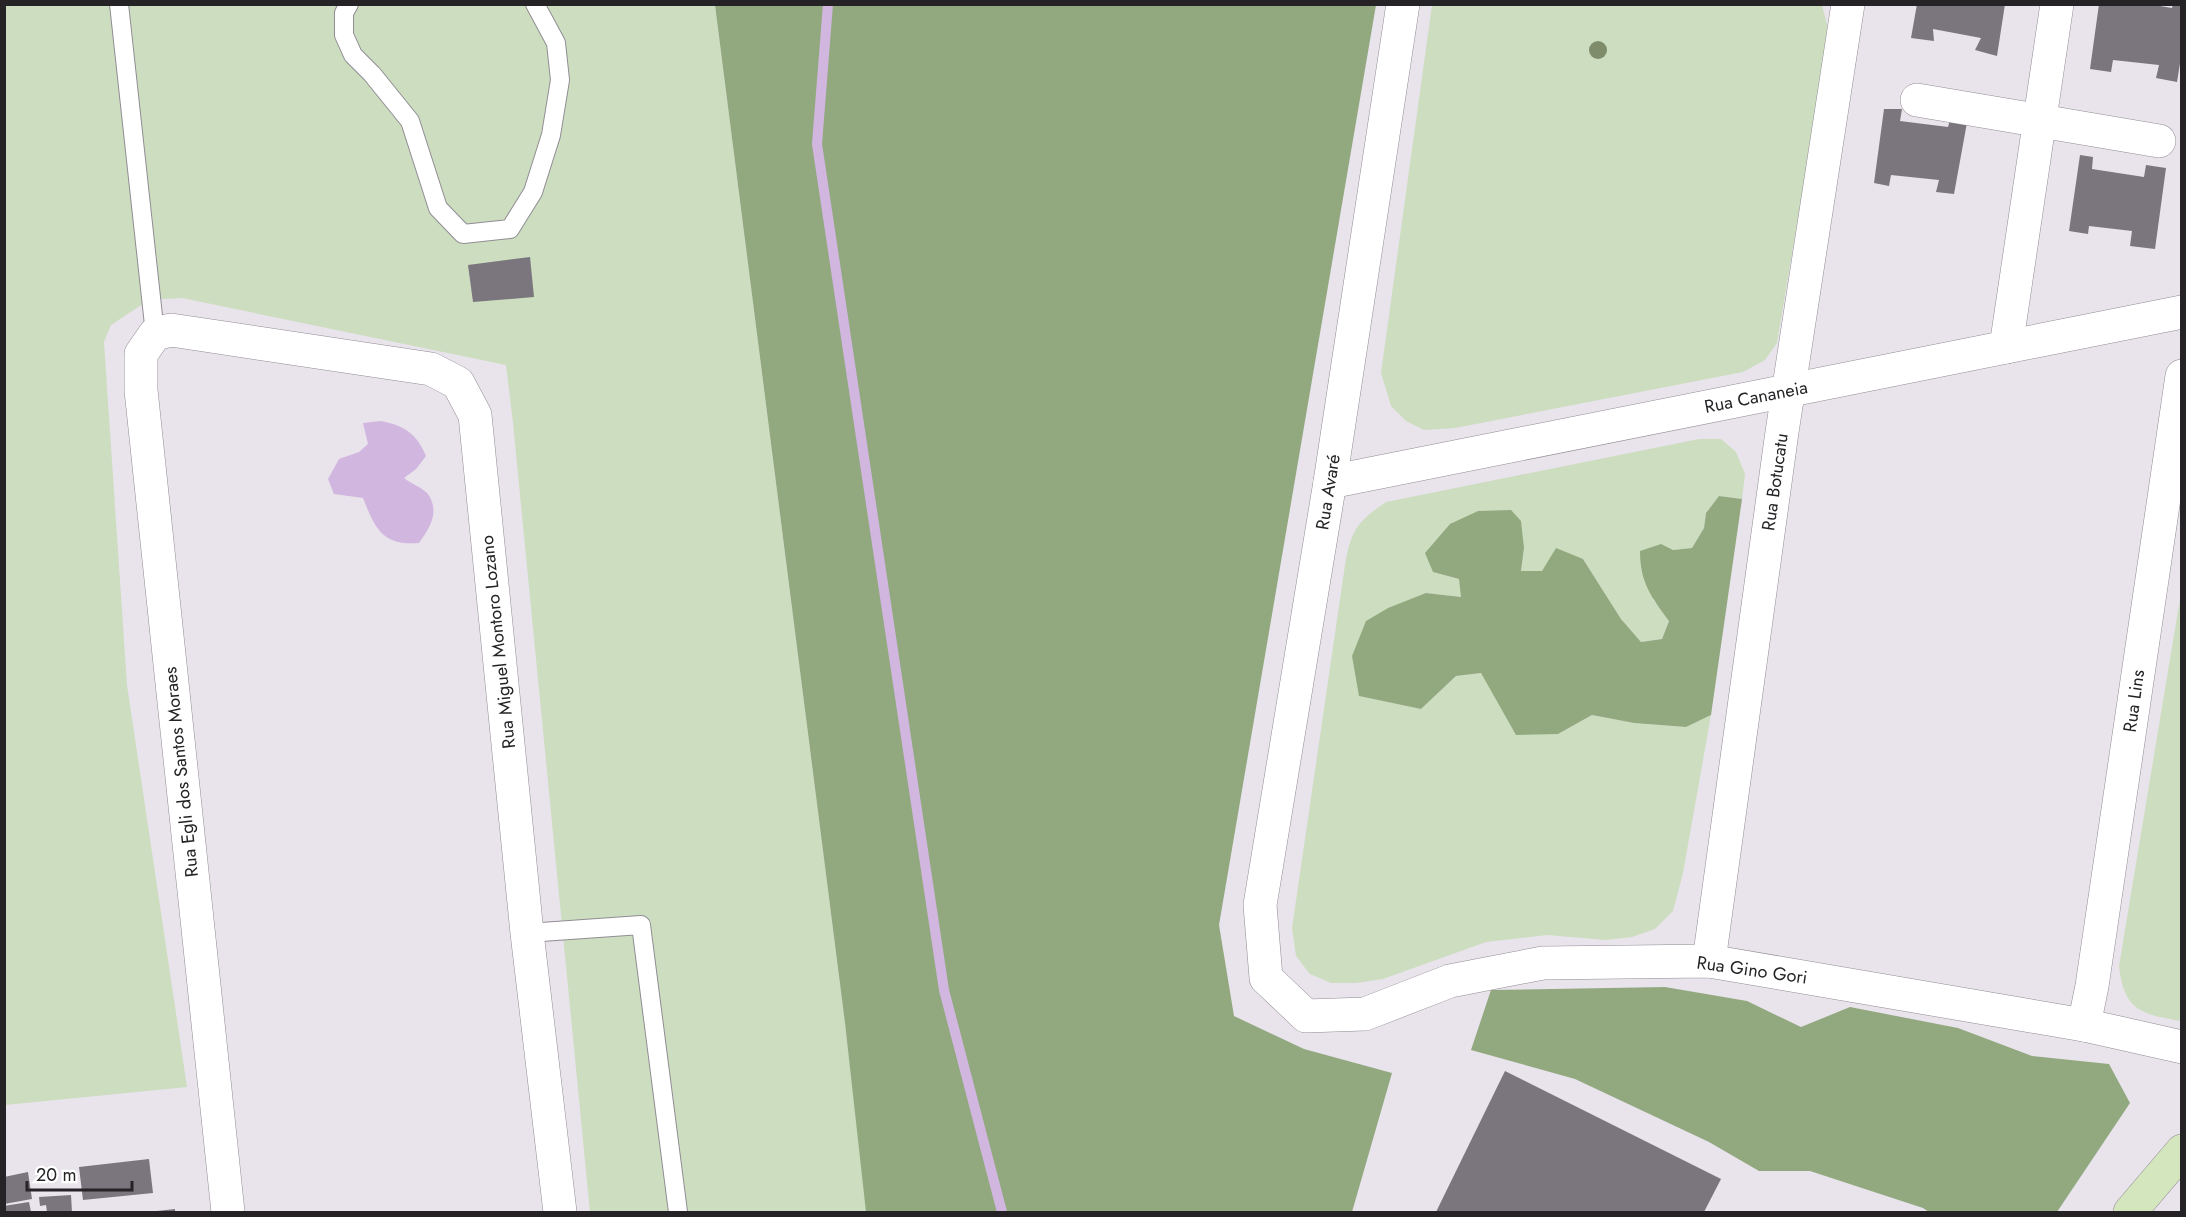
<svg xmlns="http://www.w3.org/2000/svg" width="2186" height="1217" font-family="Jost,sans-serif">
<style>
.green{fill:#ccdebf}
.forest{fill:#92a980}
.water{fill:#d1b6df}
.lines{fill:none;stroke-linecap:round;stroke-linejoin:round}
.stream{stroke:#d1b6df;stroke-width:10}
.building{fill:#7b757d}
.service-casing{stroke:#918c94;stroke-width:20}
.minor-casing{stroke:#918c94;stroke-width:34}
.secondary-casing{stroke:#918c94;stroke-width:34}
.service{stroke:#fff;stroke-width:18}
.minor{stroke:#fff;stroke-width:33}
.secondary{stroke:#d4e6be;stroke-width:33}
.tree{fill:#7e8c6c}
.labels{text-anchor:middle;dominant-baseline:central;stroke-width:4.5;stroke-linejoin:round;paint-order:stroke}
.street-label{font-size:18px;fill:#252326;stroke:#fff}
</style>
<rect width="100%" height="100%" fill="#e9e3ec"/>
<g class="green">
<polygon points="5,5 715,5 845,1023 867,1212 590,1212 513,423 506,365 182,298 149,300 111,325 104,342 127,685 187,1087 5,1105"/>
<polygon points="1432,5 1822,5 1829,32 1777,343 1765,360 1743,372 1455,428 1424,430 1406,421 1391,406 1381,373"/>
<path d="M 1699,439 L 1721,439 L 1736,452 L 1745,474 L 1742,499 L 1719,496 L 1706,513 L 1704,528 L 1692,548 L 1673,550 L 1653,600 L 1669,620 L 1662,639 L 1641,642 L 1621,619 L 1583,559 L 1542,571 L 1521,571 L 1524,548 L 1433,572 L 1459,579 L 1462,597 L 1426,593 L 1360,696 L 1421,709 L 1456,676 L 1481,673 L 1558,734 L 1592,715 L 1634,723 L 1685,727 L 1711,715 L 1683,873 L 1673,911 L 1655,929 L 1632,937 L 1606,940 L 1547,935 L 1486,942 L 1383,979 L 1356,983 L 1331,983 L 1310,974 L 1296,956 L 1292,928 L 1345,565 C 1351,530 1357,522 1386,502 Z"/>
<path d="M 2181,593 L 2182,1021 L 2181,1021 C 2141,1014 2124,1011 2119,966 Z"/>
</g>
<g class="forest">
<polygon points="715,5 1376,5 1219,925 1234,1016 1304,1049 1392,1073 1352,1212 866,1212 845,1023"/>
<path d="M 1719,496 L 1742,499 L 1711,715 L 1686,727 L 1634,723 L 1592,715 L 1558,734 L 1516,735 L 1481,673 L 1456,676 L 1421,709 L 1359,696 L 1352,656 L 1366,621 L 1388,608 L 1426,593 L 1461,597 L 1459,579 L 1433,572 L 1425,553 L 1450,524 L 1478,511 L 1511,510 L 1521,521 L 1524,548 L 1521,571 L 1542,571 L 1556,548 L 1583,559 L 1621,619 L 1641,642 L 1662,639 L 1669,621 C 1651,597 1640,582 1640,551 L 1661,544 L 1673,550 L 1692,548 L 1704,528 L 1706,513 Z"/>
<polygon points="1665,987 1747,1001 1801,1027 1850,1007 1958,1028 2032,1056 2109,1064 2130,1103 2057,1212 1929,1212 1923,1208 1810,1171 1759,1171 1709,1142 1575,1079 1471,1050 1491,990"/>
</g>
<path class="water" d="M 380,421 C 404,425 417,434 426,456 L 416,469 L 404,478 C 410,483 423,488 428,494 C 440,512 430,528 419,543 C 382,546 375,528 363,498 L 334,494 L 328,479 L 339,459 L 359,452 L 368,444 L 363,423 Z"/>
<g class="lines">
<polyline class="stream" points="828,4 817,144 944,990 1002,1212"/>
</g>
<g class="building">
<polygon points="1917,4 2005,4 1997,56 1975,50 1981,38 1933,29 1934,41 1911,38"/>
<polygon points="2099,4 2148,4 2172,8 2173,4 2182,4 2182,51 2177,82 2156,78 2159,65 2113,60 2111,72 2090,69"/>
<polygon points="1884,109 1902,109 1900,121 1948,127 1951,117 1968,117 1954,194 1936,192 1939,180 1891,175 1889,186 1874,183"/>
<polygon points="2080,155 2093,157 2092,169 2144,177 2146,165 2166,168 2155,249 2130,246 2132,231 2089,226 2088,234 2069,231"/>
<polygon points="530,257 534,297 473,302 468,265"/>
<polygon points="1505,1071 1721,1179 1704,1212 1436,1212"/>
<polygon points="149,1159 153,1193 83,1200 79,1167"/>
<polygon points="28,1172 32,1199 4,1204 4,1177"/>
<polygon points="71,1195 72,1212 47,1212 46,1205 40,1206 39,1197"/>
<polygon points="29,1202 31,1212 4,1212 4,1206"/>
<polygon points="175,1209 175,1212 157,1212 157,1211"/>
</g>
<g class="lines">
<defs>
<g id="service">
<polyline points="119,4 155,334"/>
<polyline points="349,4 344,13 344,35 353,55 372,74 410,121 438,208 463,234 510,229 533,192 551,135 560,80 556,43 535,4"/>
<polyline points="527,933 641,925 678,1212"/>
</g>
<g id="minor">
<polyline points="1403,4 1330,482 1260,905 1266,978 1306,1016 1365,1014 1450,981 1543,963 1709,961 2084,1025 2182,1047"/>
<polyline points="1917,100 2159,141"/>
<polyline points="2006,347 2057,4"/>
<polyline points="1330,482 2182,312"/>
<polyline points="1709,961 1782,432 1848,4"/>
<polyline points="2084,1025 2092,986 2182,376"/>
<polyline points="228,1212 141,390 141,354 155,334 171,330 431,369 458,383 475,415 527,933 560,1212"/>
</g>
<polyline id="secondary" points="2130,1212 2182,1151"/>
</defs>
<use href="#service" class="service-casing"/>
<use href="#minor" class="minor-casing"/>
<use href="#secondary" class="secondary-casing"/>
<use href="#service" class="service"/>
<use href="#minor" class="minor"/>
<use href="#secondary" class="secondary"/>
</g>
<circle class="tree" cx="1598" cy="50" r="9"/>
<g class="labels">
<g class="street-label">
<text transform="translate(1756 397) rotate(-11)">Rua Cananeia</text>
<text transform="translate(1775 482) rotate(-82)">Rua Botucatu</text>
<text transform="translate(1328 492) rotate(-81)">Rua Avaré</text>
<text transform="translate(498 642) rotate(-96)">Rua Miguel Montoro Lozano</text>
<text transform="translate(2134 701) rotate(-82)">Rua Lins</text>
<text transform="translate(181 772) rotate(-96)">Rua Egli dos Santos Moraes</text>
<text transform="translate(1752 970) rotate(8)">Rua Gino Gori</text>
</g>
</g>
<rect width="2186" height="1217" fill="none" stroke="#252326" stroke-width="12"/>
<path d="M27 1181v9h105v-9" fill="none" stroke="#252326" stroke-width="3"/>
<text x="36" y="1181" font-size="18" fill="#252326" stroke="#ffffff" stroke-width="4.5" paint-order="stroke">20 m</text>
</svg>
